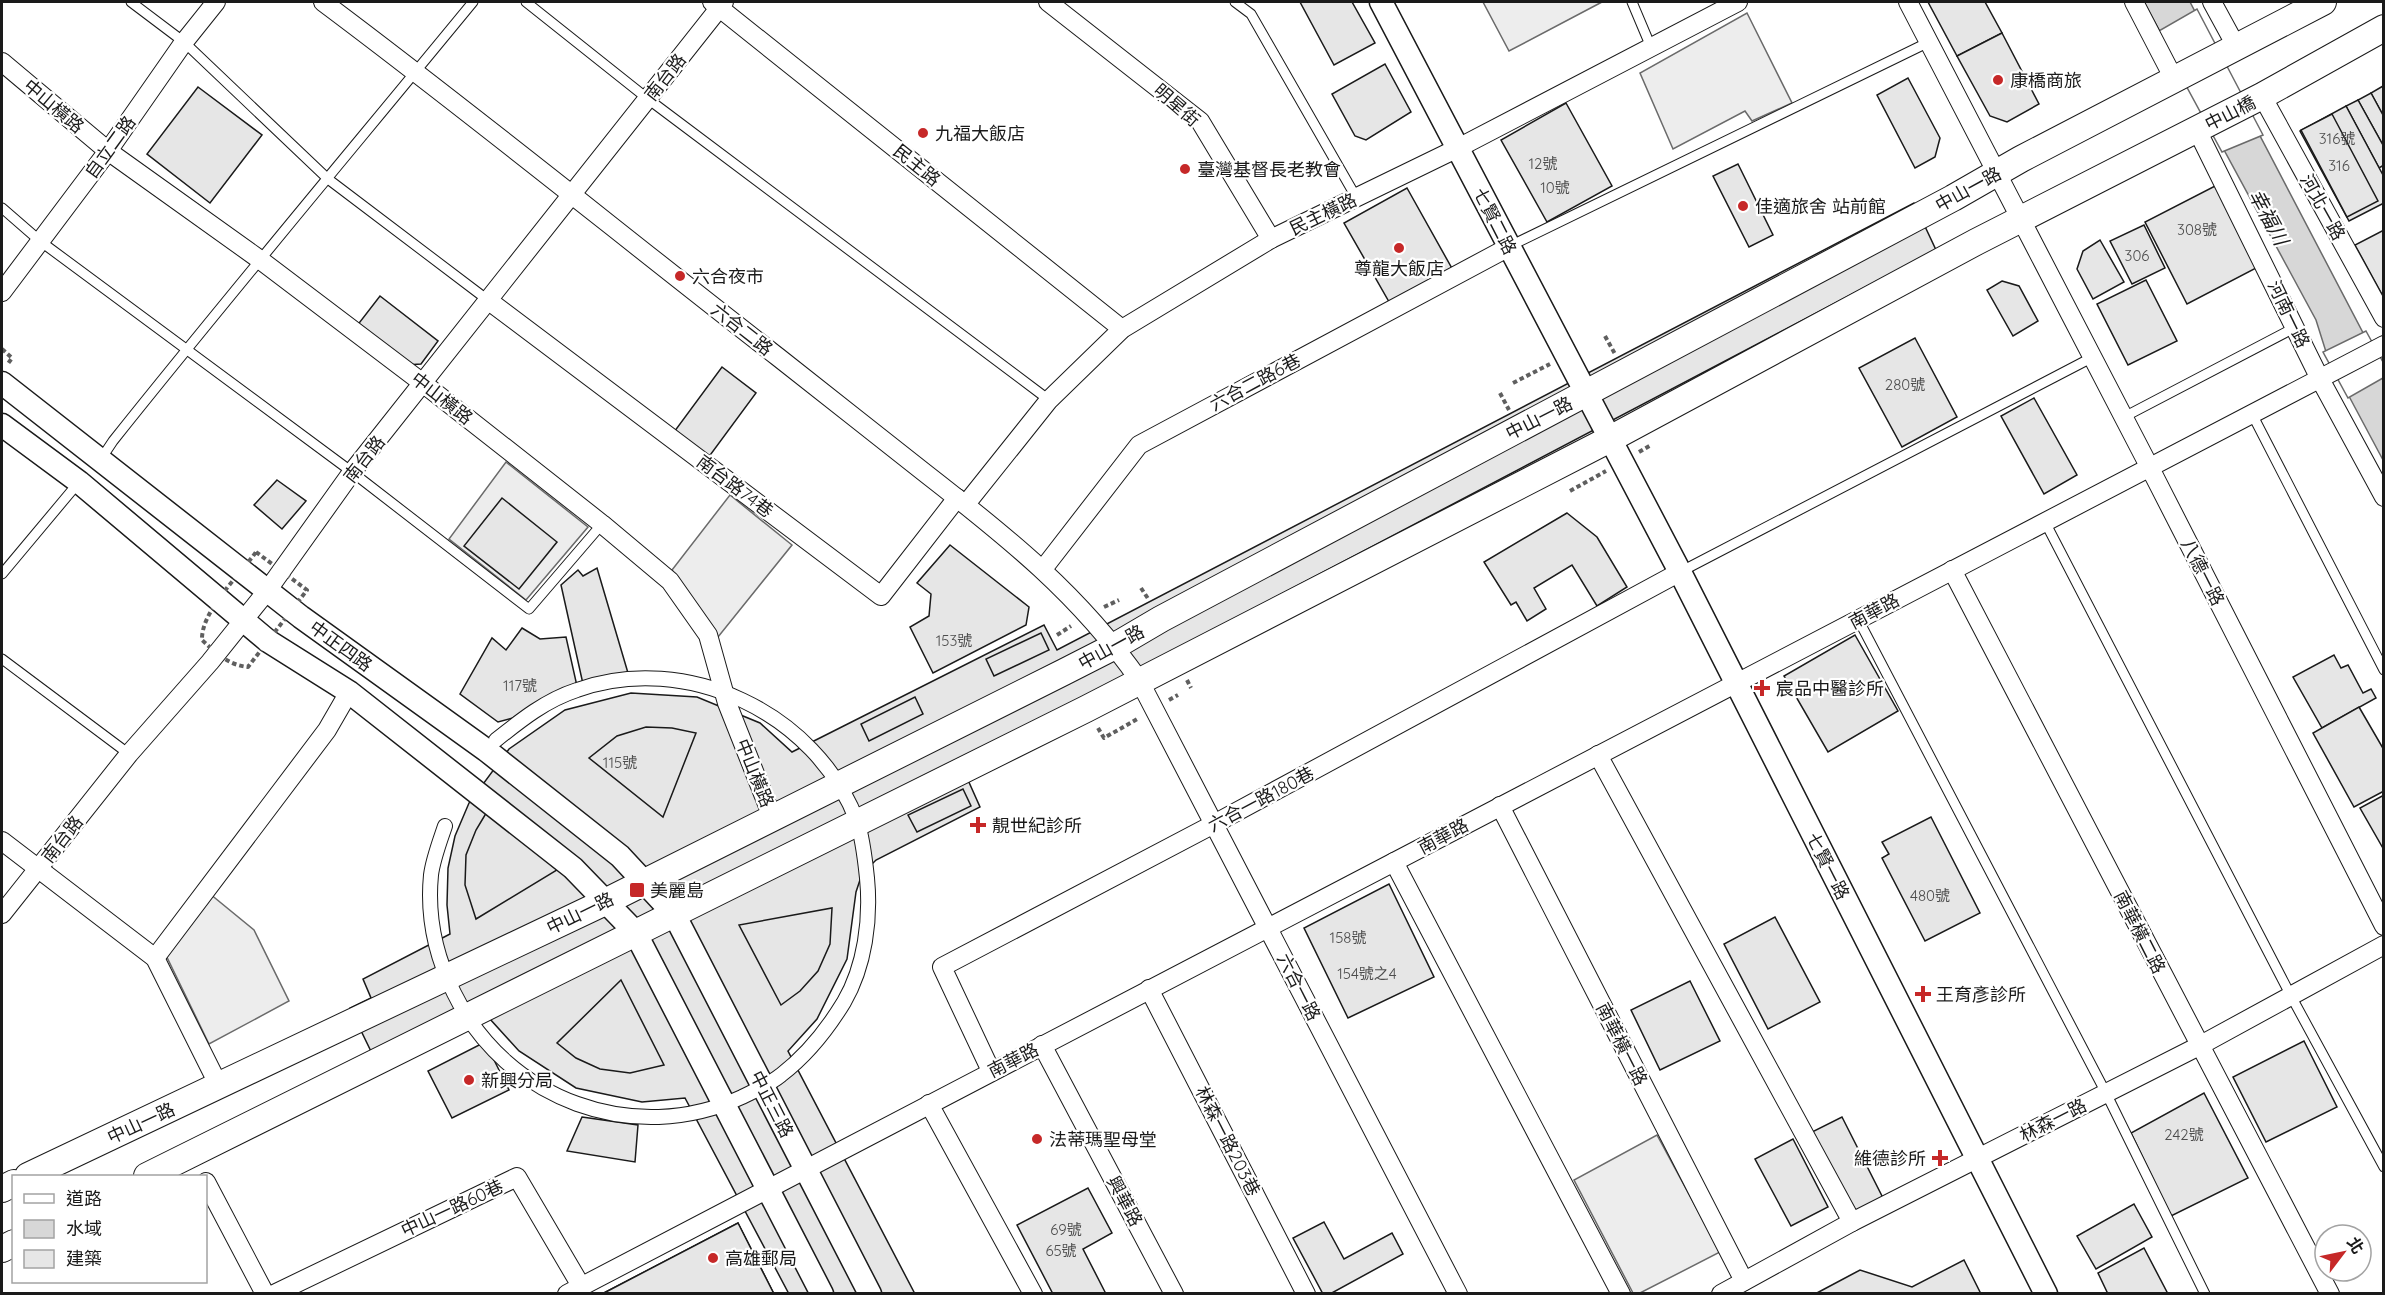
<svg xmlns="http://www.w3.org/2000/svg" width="2385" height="1295" font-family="Quicksand,'Noto Sans TC',sans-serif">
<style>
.built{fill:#ededed;stroke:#6a6a6a;stroke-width:1.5}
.water{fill:#d7d7d7;stroke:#6a6a6a;stroke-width:1.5}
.pier{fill:#fff;stroke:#6a6a6a;stroke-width:1.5}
.building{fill:#e6e6e6;stroke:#1a1a1a;stroke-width:1.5}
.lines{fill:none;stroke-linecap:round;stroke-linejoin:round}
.service-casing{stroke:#1a1a1a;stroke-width:11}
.pedestrian-casing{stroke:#1a1a1a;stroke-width:16}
.minor-casing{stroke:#1a1a1a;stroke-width:20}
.tertiary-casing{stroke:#1a1a1a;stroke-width:25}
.secondary-casing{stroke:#1a1a1a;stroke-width:28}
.path{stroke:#5f5f5f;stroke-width:4;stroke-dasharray:4.5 3;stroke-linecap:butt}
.service{stroke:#fff;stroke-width:9}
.pedestrian{stroke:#fff;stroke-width:14}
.minor{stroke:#fff;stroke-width:18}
.tertiary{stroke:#fff;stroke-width:22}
.secondary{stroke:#fff;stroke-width:26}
.poi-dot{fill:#c62828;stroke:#fff;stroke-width:2}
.labels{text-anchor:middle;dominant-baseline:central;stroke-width:4.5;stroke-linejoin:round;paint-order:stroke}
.number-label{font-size:15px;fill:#4d4d4d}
.street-label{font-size:18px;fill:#1a1a1a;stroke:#fff}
.poi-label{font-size:18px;fill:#1a1a1a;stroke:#fff;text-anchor:start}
.water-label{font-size:20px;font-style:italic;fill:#1a1a1a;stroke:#fff}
</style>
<rect width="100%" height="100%" fill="#fff"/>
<g class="built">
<polygon points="1483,2 1602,2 1509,51"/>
<polygon points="1747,13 1792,103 1752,121 1745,111 1673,149 1640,73"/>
<polygon points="506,462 588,527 526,600 449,539"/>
<polygon points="730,495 792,545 718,637 672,570"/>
<polygon points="204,889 254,930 289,1001 209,1044 162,947"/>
<polygon points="1657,1135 1720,1252 1640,1293 1633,1293 1574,1180"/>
</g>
<polygon class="water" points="2144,2 2190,2 2383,371 2383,460 2327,355 2316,320"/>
<g class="pier">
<polygon points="2197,9 2263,135 2222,152 2157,32"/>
<polygon points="2366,331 2384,364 2383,378 2348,398 2323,352"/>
</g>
<g class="building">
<polygon points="1300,2 1352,2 1375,43 1334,65"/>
<polygon points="1928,2 1985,2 2002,33 1957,56"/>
<polygon points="2002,33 2039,104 2007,122 1990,116 1957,56"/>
<polygon points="1385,64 1411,112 1366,140 1355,136 1332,94"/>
<polygon points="1908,78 1940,138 1935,157 1915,168 1877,95"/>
<polygon points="2383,86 2384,87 2384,117 2371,93"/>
<polygon points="198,87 262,135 210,203 147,154"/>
<polygon points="2371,93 2384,117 2384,147 2358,100"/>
<polygon points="2358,100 2384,147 2384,165 2379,168 2346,106"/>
<polygon points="1566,103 1612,186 1547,222 1501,140"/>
<polygon points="2346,106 2384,177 2384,203 2349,221 2300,131"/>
<polygon points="2332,114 2378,201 2347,217 2301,130"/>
<polygon points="1738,164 1773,235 1749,247 1713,176"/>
<polygon points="2217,185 2260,266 2187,304 2145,222"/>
<polygon points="1407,188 1454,272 1392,307 1344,223"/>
<polygon points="1914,203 1936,250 1259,606 968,780 980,807 876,860 862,874 856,892 847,959 817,1019 788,1051 915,1294 789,1294 685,1098 642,1102 576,1088 519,1051 489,1018 381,1072 350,1008 371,998 363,979 450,934 447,905 448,868 455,836 469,803 509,749 565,710 631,693 697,697 760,723 792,752 1044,625 1057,650"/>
<polygon points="2144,225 2165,268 2132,284 2110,241"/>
<polygon points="2384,230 2384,298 2355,245"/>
<polygon points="2100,240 2124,282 2093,299 2077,269 2083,251"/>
<polygon points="2146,280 2177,341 2128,365 2097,304"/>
<polygon points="2002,281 2019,286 2038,321 2013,336 1987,290"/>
<polygon points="380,296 438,341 421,364 406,365 356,327"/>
<polygon points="1915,338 1957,417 1902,447 1859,368"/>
<polygon points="722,367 756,393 708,458 674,432"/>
<polygon points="2034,398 2077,475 2044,494 2001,416"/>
<polygon points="277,480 306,501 282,529 254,505"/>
<polygon points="502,498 557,542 519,589 464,546"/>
<polygon points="1567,513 1597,537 1627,587 1597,606 1572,565 1534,588 1546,609 1527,621 1516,602 1511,605 1484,562"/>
<polygon points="950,545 1029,607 1026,625 933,673 910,627 929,616 931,594 917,583"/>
<polygon points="597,568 628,673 583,684 561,585 578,570 583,576"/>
<polygon points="522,628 540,639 566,637 577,686 536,703 513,718 498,722 460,694 492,638 506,650"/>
<polygon points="1041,633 1049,650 994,676 986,659"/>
<polygon points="1855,635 1898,711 1828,752 1784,676"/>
<polygon points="2334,655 2341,668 2348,665 2363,693 2371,689 2376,698 2322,728 2293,677"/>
<polygon points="915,697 923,714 869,741 861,724"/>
<polygon points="2359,707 2384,750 2384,791 2354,807 2313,733"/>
<polygon points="646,727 672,728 696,733 663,817 589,758 617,736"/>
<polygon points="963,789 971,806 917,832 908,815"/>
<polygon points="2384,795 2384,850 2360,808"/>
<polygon points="488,810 557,870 476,919 465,885 466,855 476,830"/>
<polygon points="1931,817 1980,913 1925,941 1882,858 1889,854 1882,842"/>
<polygon points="1389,884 1434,977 1348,1018 1304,928"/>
<polygon points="832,908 830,944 818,971 800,991 781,1005 739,925"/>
<polygon points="1775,917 1820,1002 1768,1029 1724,944"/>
<polygon points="621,980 664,1065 630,1073 600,1069 576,1058 557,1043"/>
<polygon points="1690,981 1720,1041 1660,1070 1631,1010"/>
<polygon points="2304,1041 2337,1107 2266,1142 2233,1077"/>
<polygon points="485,1042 509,1090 452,1118 428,1071"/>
<polygon points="2204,1093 2248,1178 2171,1216 2131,1133"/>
<polygon points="582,1117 638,1125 635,1162 567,1151"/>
<polygon points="1842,1117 1884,1200 1855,1215 1812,1132"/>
<polygon points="1793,1139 1828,1207 1791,1226 1755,1159"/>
<polygon points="1088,1188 1112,1233 1083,1249 1106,1294 1053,1294 1017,1225"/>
<polygon points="2134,1204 2152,1237 2096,1269 2077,1236"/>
<polygon points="1324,1222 1344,1259 1392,1233 1403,1254 1330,1294 1323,1294 1293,1238"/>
<polygon points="738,1223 774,1294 602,1294"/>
<polygon points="738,1223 774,1294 602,1294"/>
<polygon points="2144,1248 2168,1294 2108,1294 2098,1273"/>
<polygon points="1964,1260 1981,1294 1815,1294 1860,1270 1912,1287"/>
</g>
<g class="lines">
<defs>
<g id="service">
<polyline points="131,2 184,42 328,179 489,301"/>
<polyline points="526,2 648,99 1049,400"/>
<polyline points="1235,2 1251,14 1356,197"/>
<polyline points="1632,2 1651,47"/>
<polyline points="2,208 40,241 352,472 529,609 602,524"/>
<polyline points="1510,246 1929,42"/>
<polyline points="2252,414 2384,670"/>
<polyline points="2124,417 2296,327"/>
<path d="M 101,459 L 113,441 C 231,293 353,148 473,2"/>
<polyline points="2045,522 2291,996 2384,1167"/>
<polyline points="1680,572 2093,357"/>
<polyline points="2,574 79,482"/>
<polyline points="1858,619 2106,1093 2205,1294"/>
<polyline points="2,659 129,754"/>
</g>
<path id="pedestrian" d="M 445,826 C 440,841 433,859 431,875 C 427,916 436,957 454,993 C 506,1100 634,1147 742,1097 C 756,1090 770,1084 781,1075 C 807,1055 827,1030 844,1002 C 865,966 871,919 867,878 C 865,859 863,839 857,821 C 816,713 686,651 577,690 C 546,700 521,720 496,740"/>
<g id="minor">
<path d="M 323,2 C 477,117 626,239 778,357 C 827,396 876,434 925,473 C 1006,536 1080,595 1139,680 L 1458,1294"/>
<polyline points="712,2 1122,329"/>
<polyline points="1048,2 1200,121 1271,239"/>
<polyline points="1908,2 2150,468 2384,926"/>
<polyline points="2134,2 2174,79"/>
<polyline points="2212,2 2236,46"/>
<polyline points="2,62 108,151 259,259 424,384 602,524 670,581 708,635 727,703 773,819"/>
<polyline points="2262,96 2384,318"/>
<polyline points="2197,130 2320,379 2384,497"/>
<polyline points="2,292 108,151 184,42 216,2"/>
<polyline points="489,301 881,596 957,498"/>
<polyline points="966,504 1049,400 1122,329 1271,239 1458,148 1738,2"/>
<polyline points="1043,569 1139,445 1509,247"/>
<polyline points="1952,570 2330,1294"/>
<polyline points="1598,755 1852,1222"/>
<polyline points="1500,806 1744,1281"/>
<polyline points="2,841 155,958 219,1086"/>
<polyline points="1394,862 1621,1294"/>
<polyline points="2,914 129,754 210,662 267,591 352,472 724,2"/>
<polyline points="155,958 327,730 349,692"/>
<polyline points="1149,989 1306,1294"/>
<polyline points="1042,1045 1174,1294"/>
<polyline points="991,1071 942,967 1214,824 1680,572"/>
<polyline points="929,1104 1033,1294"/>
<polyline points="206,1182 265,1294"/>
<polyline points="274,1294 517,1177 581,1286"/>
<polyline points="567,1294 2384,345"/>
<polyline points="1721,1294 1852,1222 2199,1046 2384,945"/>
</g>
<g id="tertiary">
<polyline points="1381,2 1680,572 2046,1294"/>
<polyline points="2,383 301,617 486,750 620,856 674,914 870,1294"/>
<polyline points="2,425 79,482 268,641 349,692 573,868 635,932 822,1294"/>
</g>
<g id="secondary">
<polyline points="28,1176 605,902 1064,672 1115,646 1161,619 1953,198 2021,159 2323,2"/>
<polyline points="147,1176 1086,709 1610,439 1976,242 2262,96 2384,28"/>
<polyline points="2,1189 14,1183"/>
<polyline points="2,1249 14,1243"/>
</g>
</defs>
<use href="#service" class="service-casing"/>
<use href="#pedestrian" class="pedestrian-casing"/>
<use href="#minor" class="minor-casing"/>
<use href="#tertiary" class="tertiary-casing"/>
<use href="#secondary" class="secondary-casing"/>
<g class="path">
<polyline points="1605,336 1615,354"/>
<polyline points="2,349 12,358 7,365"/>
<polyline points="1513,383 1550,364"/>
<polyline points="1500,393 1509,410"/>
<polyline points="1639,452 1651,445"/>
<polyline points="1570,491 1606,471"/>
<path d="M 256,552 L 307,590 L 248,667 C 228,665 216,653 202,640 C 201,611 239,576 256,552 Z"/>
<polyline points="1141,588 1149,600"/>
<polyline points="1104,607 1119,600"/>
<polyline points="1057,635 1071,626"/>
<polyline points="1187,680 1191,688"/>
<polyline points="1169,700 1178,695"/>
<polyline points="1098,728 1104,738 1139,718"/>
</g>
<use href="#service" class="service"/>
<use href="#pedestrian" class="pedestrian"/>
<use href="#minor" class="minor"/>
<use href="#tertiary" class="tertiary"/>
<use href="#secondary" class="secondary"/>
</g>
<g class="poi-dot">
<circle cx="1998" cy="80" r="6"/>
<circle cx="923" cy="133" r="6"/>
<circle cx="1185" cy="169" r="6"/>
<circle cx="1743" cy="206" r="6"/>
<circle cx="1399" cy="248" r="6"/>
<circle cx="680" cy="276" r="6"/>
<path d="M1759 679h6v6h6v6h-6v6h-6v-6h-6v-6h6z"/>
<path d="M975 816h6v6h6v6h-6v6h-6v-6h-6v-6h6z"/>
<rect x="629" y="882" width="16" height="16" rx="3"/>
<path d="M1920 985h6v6h6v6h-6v6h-6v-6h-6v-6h6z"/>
<circle cx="469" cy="1080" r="6"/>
<circle cx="1037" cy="1139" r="6"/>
<path d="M1937 1149h6v6h6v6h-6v6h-6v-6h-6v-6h6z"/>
<circle cx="713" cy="1258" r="6"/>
</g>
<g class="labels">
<g class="number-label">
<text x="2337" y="138">316號</text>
<text x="1543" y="163">12號</text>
<text x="2339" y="165">316</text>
<text x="1555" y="187">10號</text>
<text x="2197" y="229">308號</text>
<text x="2137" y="255">306</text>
<text x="1905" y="384">280號</text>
<text x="954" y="640">153號</text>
<text x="520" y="685">117號</text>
<text x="620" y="762">115號</text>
<text x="1930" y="895">480號</text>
<text x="1348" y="937">158號</text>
<text x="1367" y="973">154號之4</text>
<text x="2184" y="1134">242號</text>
<text x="1066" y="1229">69號</text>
<text x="1061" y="1250">65號</text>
</g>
<g class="street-label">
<text transform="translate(665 77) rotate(-52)">南台路</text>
<text transform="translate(1177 105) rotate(41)">明星街</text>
<text transform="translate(54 106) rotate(40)">中山橫路</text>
<text transform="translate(2230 113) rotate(-27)">中山橋</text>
<text transform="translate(110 147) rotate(-54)">自立二路</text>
<text transform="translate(917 165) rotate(39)">民主路</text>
<text transform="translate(1968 189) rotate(-29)">中山一路</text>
<text transform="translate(2323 207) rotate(61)">河北一路</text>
<text transform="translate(1323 214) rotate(-26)">民主橫路</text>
<text transform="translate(1495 221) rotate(63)">七賢二路</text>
<text transform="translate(2289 314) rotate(64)">河南一路</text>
<text transform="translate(742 329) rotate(38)">六合二路</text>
<text transform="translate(1255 382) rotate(-28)">六合二路6巷</text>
<text transform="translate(442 398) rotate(38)">中山橫路</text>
<text transform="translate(1539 418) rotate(-27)">中山一路</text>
<text transform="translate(364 459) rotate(-52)">南台路</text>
<text transform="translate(735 486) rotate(37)">南台路74巷</text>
<text transform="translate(2203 572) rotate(63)">八德一路</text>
<text transform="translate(1874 611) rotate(-28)">南華路</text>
<text transform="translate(341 646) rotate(36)">中正四路</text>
<text transform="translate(1111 647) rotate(-29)">中山一路</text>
<text transform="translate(755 773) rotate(68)">中山橫路</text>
<text transform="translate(1261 799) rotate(-28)">六合一路180巷</text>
<text transform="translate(1443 836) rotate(-28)">南華路</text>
<text transform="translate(62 839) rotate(-52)">南台路</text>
<text transform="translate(1828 866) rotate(63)">七賢一路</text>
<text transform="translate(580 913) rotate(-26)">中山一路</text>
<text transform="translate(2140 932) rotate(63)">南華橫二路</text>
<text transform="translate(1299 987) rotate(63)">六合一路</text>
<text transform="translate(1622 1044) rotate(63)">南華橫一路</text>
<text transform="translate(1013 1060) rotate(-27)">南華路</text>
<text transform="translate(772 1104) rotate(63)">中正三路</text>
<text transform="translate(2053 1120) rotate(-27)">林森一路</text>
<text transform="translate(141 1123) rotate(-25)">中山一路</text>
<text transform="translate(1228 1141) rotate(63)">林森一路203巷</text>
<text transform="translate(1125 1201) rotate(62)">興華路</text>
<text transform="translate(452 1208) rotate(-25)">中山一路60巷</text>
</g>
<g class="poi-label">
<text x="2010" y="80">康橋商旅</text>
<text x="935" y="133">九福大飯店</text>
<text x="1197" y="169">臺灣基督長老教會</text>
<text x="1755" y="206">佳適旅舍 站前館</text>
<text x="1399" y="268" text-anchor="middle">尊龍大飯店</text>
<text x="692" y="276">六合夜市</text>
<text x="1776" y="688">宸品中醫診所</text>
<text x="992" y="825">靚世紀診所</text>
<text x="650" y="890">美麗島</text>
<text x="1936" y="994">王育彥診所</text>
<text x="481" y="1080">新興分局</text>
<text x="1049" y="1139">法蒂瑪聖母堂</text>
<text x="1926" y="1158" text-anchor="end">維德診所</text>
<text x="725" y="1258">高雄郵局</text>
</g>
<g class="water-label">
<text transform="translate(2269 217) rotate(62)">幸福川</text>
</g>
</g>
<rect width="2385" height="1295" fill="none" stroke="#1a1a1a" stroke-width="6"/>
<rect x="12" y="1175" width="195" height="108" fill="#ffffff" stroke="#a3a3a3" stroke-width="1.5"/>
<rect x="24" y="1194" width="30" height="9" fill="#ffffff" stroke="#a3a3a3" stroke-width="1.5"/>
<text x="66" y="1205" font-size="18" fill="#1a1a1a">道路</text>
<rect x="24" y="1220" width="30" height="18" fill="#d7d7d7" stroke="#a3a3a3" stroke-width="1.5"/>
<text x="66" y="1235" font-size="18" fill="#1a1a1a">水域</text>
<rect x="24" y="1250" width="30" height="18" fill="#e6e6e6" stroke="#a3a3a3" stroke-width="1.5"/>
<text x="66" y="1265" font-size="18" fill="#1a1a1a">建築</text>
<g transform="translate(2343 1253) rotate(58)"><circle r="28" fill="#ffffff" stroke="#a3a3a3" stroke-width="1.5"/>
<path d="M0-4.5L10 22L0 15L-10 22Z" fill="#c62828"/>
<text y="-9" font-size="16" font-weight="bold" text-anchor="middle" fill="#1a1a1a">北</text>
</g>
</svg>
